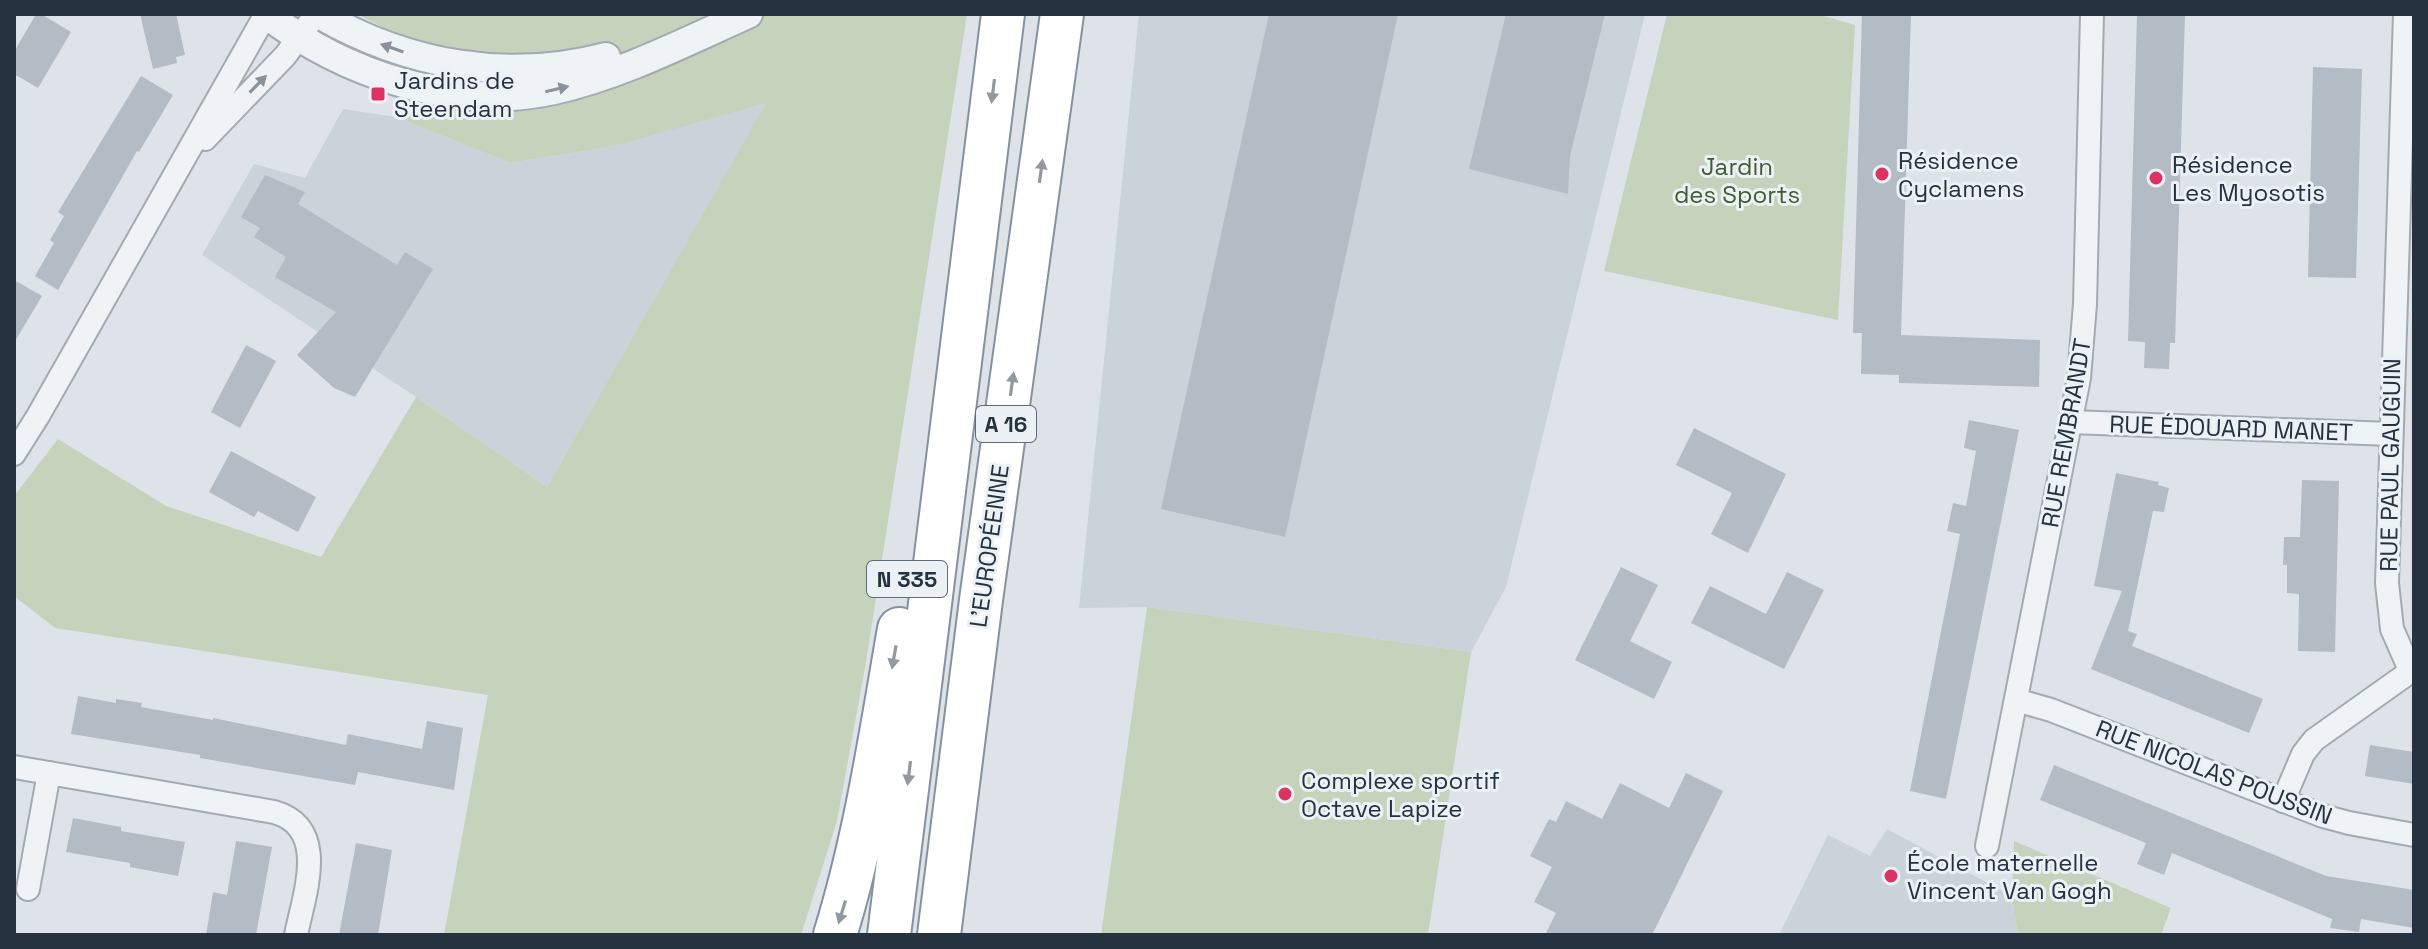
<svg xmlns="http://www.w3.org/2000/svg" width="2428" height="949" font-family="'Space Grotesk',sans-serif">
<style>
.built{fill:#cad2da}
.green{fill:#c5d3bd}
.building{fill:#b3bcc5}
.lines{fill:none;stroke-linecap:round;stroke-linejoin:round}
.minor-casing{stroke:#a2aab2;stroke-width:26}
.tertiary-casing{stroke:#a2aab2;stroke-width:32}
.motorway-casing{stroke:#8392a0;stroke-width:46}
.minor{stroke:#f0f3f6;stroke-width:22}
.tertiary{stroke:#f0f3f6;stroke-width:28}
.motorway{stroke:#fff;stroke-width:42}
.oneway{fill:#8a929b}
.oneway2{fill:#9298a0}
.poi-dot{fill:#db3462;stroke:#ecf1f6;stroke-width:3}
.labels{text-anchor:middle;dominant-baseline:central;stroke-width:6;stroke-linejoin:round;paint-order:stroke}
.shield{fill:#ecf1f6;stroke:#616b77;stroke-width:2}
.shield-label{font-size:22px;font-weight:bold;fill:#253240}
.poi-label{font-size:24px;fill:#253240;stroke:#ecf1f6;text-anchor:start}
.park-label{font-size:24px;fill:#3f5d31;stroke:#ecf1f6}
.street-label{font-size:24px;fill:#253240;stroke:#ecf1f6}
</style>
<rect width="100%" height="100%" fill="#dde3e8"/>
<g class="built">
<polygon points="1139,14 1645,14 1506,587 1471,652 1147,607 1079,608"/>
<polygon points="767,102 547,487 416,397 202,255 254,164 305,178 343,109 396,117 510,163 615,146"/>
<polygon points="1887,829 2012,896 2018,935 1779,935 1828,835 1870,856"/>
</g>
<g class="green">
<polygon points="357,14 967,14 866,662 837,821 801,935 444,935 488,695 55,628 14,596 14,496 58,439 166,506 321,557 416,397 547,487 766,103 615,146 510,163 396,117 406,39"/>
<polygon points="1667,14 1817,14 1855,25 1838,320 1604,271"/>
<polygon points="1147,607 1471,652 1428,935 1101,935"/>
<polygon points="2014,841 2171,908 2161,935 2018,935 2012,896"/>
</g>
<g class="building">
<polygon points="36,14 41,14 71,32 38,88 14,74 14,52"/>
<polygon points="140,14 176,14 185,55 176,57 177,63 153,69"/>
<polygon points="1269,14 1398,14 1285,537 1161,509"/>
<polygon points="1506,14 1605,14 1570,156 1568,194 1469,169"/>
<polygon points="1862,14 1911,14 1901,335 2040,340 2039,387 1899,383 1899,375 1861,374 1862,333 1853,333"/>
<polygon points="2137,14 2185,14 2175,343 2170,343 2169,369 2144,368 2145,342 2128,341"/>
<polygon points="2313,67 2362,69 2356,278 2308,277"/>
<polygon points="141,76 173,95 139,152 137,151 58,290 35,276 54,243 50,240 64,216 58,212"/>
<polygon points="265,175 305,192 298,204 397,265 405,252 433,269 355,397 334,388 297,355 336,312 275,277 286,257 254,237 260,228 241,217"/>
<polygon points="14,280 42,296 14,343"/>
<polygon points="246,345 276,361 240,428 211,412"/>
<polygon points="1969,420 2019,430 1946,799 1910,791 1960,534 1947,531 1953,503 1966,506 1976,451 1964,448"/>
<polygon points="1694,428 1786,474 1748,553 1711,534 1732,493 1676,465"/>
<polygon points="231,451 316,497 298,532 258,511 254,517 209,492"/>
<polygon points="2116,473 2159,482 2158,485 2169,488 2164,512 2153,511 2128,631 2137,634 2132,646 2263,699 2249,733 2091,669 2122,591 2094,586"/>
<polygon points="2302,480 2339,481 2335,652 2298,651 2299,594 2287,593 2287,565 2283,565 2284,537 2300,537"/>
<polygon points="1621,567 1658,585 1630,641 1672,662 1654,699 1575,660"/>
<polygon points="1787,572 1824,590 1784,669 1691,623 1710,586 1766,614"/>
<polygon points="78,696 116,703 116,699 142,703 141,707 213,720 213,718 346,745 348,734 422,749 427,721 463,728 454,790 358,772 355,785 200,758 200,755 71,734"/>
<polygon points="2370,745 2414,752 2414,784 2365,776"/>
<polygon points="2054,765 2326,876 2414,890 2414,928 2361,919 2359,932 2330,928 2332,919 2172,853 2164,875 2137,864 2146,843 2040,800"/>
<polygon points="1686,773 1723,791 1652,935 1545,935 1556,913 1534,902 1552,867 1530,856 1549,819 1556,822 1566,801 1602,819 1620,783 1669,808"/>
<polygon points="73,818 121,827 121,831 185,842 178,876 130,867 130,863 66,852"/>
<polygon points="236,841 272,847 256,935 206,935 213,892 227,895"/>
<polygon points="356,843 392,850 378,935 339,935"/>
</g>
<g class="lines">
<defs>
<g id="minor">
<polyline points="2405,14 2387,583 2392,629 2411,672"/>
<polyline points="205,139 285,56 316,14"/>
<polyline points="2071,422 2390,434"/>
<polyline points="14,454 38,416 266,14"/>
<polyline points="2016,700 2051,710 2323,816 2349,823 2414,835"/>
<path d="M 14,767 L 274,812 C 330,828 304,894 296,935"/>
<polyline points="2283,801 2303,754 2314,740 2414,669"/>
<polyline points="1987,846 2079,378 2085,304 2092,14"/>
<polyline points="28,889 49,773"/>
</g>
<g id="tertiary">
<path d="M 266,14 C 344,74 455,112 554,90 C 621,75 685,42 748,14"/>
<path d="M 319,14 C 407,65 507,83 606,57"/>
</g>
<g id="motorway">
<path d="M 835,935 C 866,835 881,732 899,629"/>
<polyline points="889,935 1003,14"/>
<polyline points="939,935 981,600 1062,14"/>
</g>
</defs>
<use href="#minor" class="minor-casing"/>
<use href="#tertiary" class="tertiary-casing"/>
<use href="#motorway" class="motorway-casing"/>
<use href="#minor" class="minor"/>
<use href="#tertiary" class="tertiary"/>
<use href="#motorway" class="motorway"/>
</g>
<defs><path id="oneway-solid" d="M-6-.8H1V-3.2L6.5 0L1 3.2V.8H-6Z" transform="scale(2)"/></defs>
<g class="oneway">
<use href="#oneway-solid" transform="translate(392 48) rotate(-161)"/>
<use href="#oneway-solid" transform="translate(258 84) rotate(-46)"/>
<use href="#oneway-solid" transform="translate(557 89) rotate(-13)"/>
</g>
<g class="oneway2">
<use href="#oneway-solid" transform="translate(993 91) rotate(97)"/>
<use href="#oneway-solid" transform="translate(1041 171) rotate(-82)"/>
<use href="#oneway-solid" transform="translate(1012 384) rotate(-82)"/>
<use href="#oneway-solid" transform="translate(894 657) rotate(100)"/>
<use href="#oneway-solid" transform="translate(909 773) rotate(97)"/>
<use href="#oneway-solid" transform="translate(842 912) rotate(107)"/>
</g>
<g class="poi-dot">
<rect x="370" y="86" width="16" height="16" rx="4"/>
<circle cx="1882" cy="174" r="8"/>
<circle cx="2156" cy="178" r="8"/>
<circle cx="1285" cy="794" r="8"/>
<circle cx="1891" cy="876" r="8"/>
</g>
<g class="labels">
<g class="shield">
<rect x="976" y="406" width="60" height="36" rx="6"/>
<rect x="867" y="561" width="80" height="36" rx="6"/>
</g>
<g class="shield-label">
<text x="1006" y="424">A 16</text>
<text x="907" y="579">N 335</text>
</g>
<g class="poi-label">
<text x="394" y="80">Jardins de<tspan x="394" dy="28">Steendam</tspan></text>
<text x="1898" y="160">Résidence<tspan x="1898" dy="28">Cyclamens</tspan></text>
<text x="2172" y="164">Résidence<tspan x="2172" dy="28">Les Myosotis</tspan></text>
<text x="1301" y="780">Complexe sportif<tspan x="1301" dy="28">Octave Lapize</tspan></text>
<text x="1907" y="862">École maternelle<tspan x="1907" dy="28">Vincent Van Gogh</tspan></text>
</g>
<g class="park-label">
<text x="1737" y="166">Jardin<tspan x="1737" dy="28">des Sports</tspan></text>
</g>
<g class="street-label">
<text transform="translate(2231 428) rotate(2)">RUE ÉDOUARD MANET</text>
<text transform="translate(2066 433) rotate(-80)">RUE REMBRANDT</text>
<text transform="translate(2390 465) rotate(-89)">RUE PAUL GAUGUIN</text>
<text transform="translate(989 546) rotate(-82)">L'EUROPÉENNE</text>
<text transform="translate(2214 772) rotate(21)">RUE NICOLAS POUSSIN</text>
</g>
</g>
<rect width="2428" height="949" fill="none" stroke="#253240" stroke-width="32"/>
</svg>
